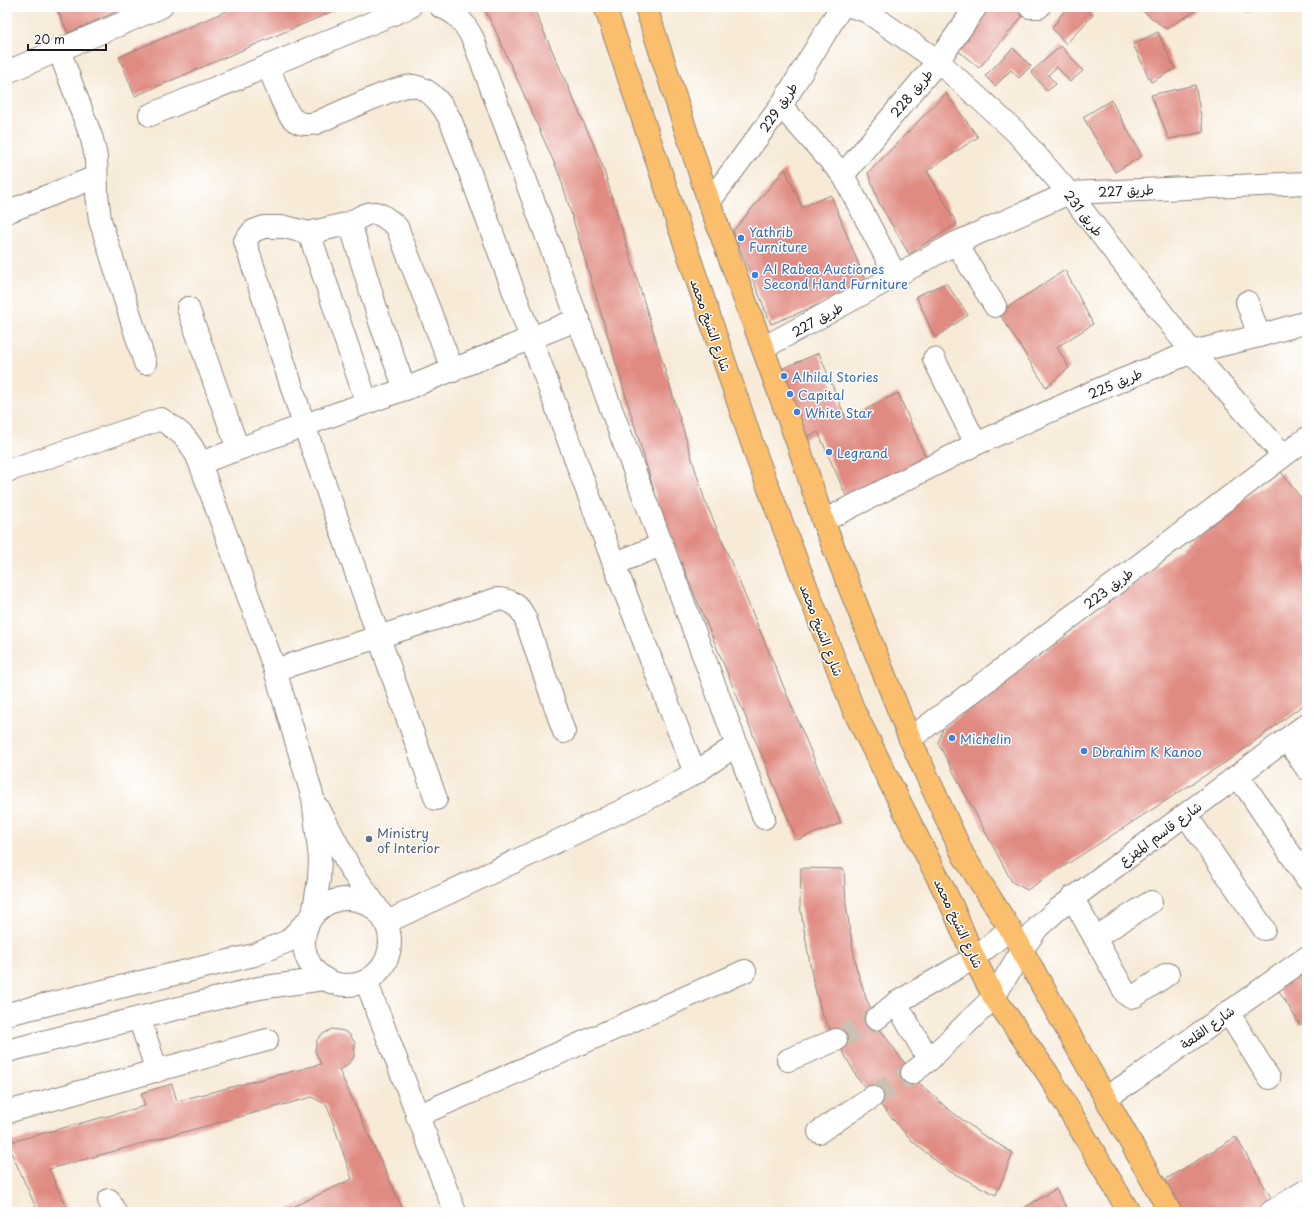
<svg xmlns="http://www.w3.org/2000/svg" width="1314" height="1219" font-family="'Playpen Sans','Playpen Sans Arabic',sans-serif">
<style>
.building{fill:#e08b82}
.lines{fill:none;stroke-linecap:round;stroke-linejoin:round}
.minor-tunnel{stroke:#cbc1b2;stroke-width:22;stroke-dasharray:22 11;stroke-linecap:butt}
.minor-casing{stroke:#8a837a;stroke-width:24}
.major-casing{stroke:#8a837a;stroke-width:24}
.minor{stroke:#fff;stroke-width:22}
.major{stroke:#fabe6d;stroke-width:22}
.shop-dot{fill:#3f7fe0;stroke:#fff;stroke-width:1.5}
.service-dot{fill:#5c6f8a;stroke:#fff;stroke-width:1.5}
.labels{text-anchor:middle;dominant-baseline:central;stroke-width:3;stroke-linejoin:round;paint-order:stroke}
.street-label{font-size:13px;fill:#1c1c1c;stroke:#fff}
.shop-label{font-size:13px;fill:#366cbe;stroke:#fff;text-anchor:start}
.service-label{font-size:13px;fill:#4e5e75;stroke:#fff;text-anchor:start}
</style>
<rect width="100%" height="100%" fill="#fff"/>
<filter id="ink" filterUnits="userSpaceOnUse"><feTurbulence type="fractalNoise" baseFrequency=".025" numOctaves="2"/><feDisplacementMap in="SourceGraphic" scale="8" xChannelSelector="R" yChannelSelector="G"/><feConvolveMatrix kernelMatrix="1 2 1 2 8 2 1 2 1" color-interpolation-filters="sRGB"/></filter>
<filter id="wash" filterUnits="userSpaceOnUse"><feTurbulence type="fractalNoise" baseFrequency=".012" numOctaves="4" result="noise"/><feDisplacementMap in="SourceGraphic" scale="16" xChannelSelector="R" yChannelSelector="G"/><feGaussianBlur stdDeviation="0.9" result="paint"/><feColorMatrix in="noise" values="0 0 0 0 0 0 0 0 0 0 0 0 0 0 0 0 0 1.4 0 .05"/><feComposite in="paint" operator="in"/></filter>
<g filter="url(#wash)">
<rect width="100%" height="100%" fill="#f7ead7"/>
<g id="blocks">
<g class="building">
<polygon points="56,7 127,7 68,33"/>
<polygon points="236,7 343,7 135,96 119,57"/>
<polygon points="483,7 533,7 602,164 704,498 841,823 797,840 661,514 560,176 493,25"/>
<polygon points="987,7 1022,7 1027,11 979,68 956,49"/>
<polygon points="1067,7 1084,7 1093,15 1066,44 1052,28"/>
<polygon points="1138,7 1191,7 1195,11 1166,29"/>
<polygon points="1240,7 1253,7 1250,13"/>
<polygon points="1158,32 1175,69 1151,82 1133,44"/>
<polygon points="1061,46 1083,71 1070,82 1057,67 1048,75 1056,84 1047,91 1031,72"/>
<polygon points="1013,48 1031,66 1019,78 1011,70 995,86 985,76"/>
<polygon points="1195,85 1204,132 1169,139 1151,95"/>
<polygon points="946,93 978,137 927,171 957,224 909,254 879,203 868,173"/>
<polygon points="1111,100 1142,156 1115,172 1083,117"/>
<polygon points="785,169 802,207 831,195 867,285 771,324 733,231"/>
<polygon points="1065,270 1093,324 1057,347 1069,368 1046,387 999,313"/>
<polygon points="946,283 968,315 935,338 916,296"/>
<polygon points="819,353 846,419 898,393 929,465 848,500 818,432 802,439 774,372"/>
<polygon points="1281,472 1307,506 1307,702 1232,758 1027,890 1012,882 938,743 943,728"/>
<polygon points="801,868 844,869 846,905 856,967 866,998 880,1029 919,1083 947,1108 981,1134 1013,1153 996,1195 949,1171 913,1142 858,1079 822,1014 813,981 800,906"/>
<polygon points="1307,962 1307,1020 1300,1025 1276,986"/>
<polygon points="332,1029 344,1031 350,1035 355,1043 354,1057 345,1067 339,1070 404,1212 282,1212 352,1179 327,1105 312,1097 49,1169 68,1212 38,1212 7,1143 145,1106 141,1093 172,1084 177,1101 321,1064 315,1051 317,1040 321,1035"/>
<polygon points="1236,1137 1273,1201 1255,1212 1179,1212 1161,1182"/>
<polygon points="1056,1189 1069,1212 1024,1212 1022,1209"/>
<polygon points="1307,1198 1307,1212 1285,1212"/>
</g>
</g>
</g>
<g filter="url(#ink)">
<use href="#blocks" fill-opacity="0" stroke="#8a837a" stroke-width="1"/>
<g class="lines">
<g class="minor-tunnel">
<polyline points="836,1040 876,1019"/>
<polyline points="872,1097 912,1073"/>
</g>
<defs>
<g id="minor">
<path d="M 441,7 C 457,12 465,24 473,39 L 764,818"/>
<polyline points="853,7 866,11 938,61 1016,132 1069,193 1192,352 1283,455"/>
<polyline points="1030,7 1039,7"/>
<polyline points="59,50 92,139 96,157 97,194 100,220 145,363"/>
<path d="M 268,66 C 274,79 283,108 292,118 C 299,125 307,125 316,123 C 332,116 400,84 414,86 C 432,89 443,106 451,121 L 614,564 L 695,773"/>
<polyline points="7,72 161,7"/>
<polyline points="781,106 843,175 896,276"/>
<polyline points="150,115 410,7"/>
<polyline points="843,175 938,61 976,7"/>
<polyline points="709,202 781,106 841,7"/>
<polyline points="7,212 96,177"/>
<polyline points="350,223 309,233 285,227 264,227 253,231 245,241 304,425 436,799"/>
<polyline points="309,233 367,403"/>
<polyline points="956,243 995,306"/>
<polyline points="1247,302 1259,336"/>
<polyline points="188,308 238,449"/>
<polyline points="763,348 956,243 1069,193 1307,183"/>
<polyline points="934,359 976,444"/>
<path d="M 405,389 L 381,325 L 350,223 C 373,209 376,209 397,227 L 453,371"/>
<polyline points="200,463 405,389 579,319"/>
<path d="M 7,471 L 161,419 C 182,433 190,439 200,463 L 275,670 L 313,798 L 320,859 L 319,879 L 313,915 L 288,941 L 254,955 L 7,1014"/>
<polyline points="823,521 976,444 1102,388 1192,352 1259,336 1307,322"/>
<polyline points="614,564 661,545"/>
<path d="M 275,670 L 497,599 C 512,600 519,605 525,618 L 564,732"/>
<polyline points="910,739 1307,438"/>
<polyline points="1287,740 1307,769"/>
<polyline points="1237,778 1248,790 1307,879"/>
<polyline points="319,809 351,870 387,922 655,795 695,773 735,746"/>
<polyline points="1186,815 1264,929"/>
<polyline points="1072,897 1126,994 1130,997 1135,996 1168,974"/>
<circle cx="347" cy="942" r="43"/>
<polyline points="1095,938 1151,902"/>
<polyline points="366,981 455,1212"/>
<polyline points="896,1003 929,1060"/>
<polyline points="1228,1012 1269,1078"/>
<polyline points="139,1018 157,1071"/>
<polyline points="876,1019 896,1003 974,958 1010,929"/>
<polyline points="7,1051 259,988 324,979"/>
<polyline points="788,1060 836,1040"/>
<polyline points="912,1073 929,1060 994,997 1022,950 1038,927 1057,910 1307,724"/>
<polyline points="1106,1097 1132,1081 1307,957"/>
<polyline points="7,1112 267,1040"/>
<polyline points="417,1116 745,971"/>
<polyline points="819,1132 872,1097"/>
<polyline points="109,1200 115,1212"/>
<polyline points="1271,1212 1307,1190"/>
</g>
<g id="major">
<polyline points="605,7 757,458 854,711 952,906 974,958 994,997 1048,1074 1129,1212"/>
<polyline points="646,7 709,202 799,447 823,521 910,739 963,855 1010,929 1170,1212"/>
</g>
</defs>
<use href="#minor" class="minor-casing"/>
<use href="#major" class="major-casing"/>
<use href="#minor" class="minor"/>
<use href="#major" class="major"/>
</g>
</g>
<g class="shop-dot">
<circle cx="741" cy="238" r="4"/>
<circle cx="755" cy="275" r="4"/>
<circle cx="784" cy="376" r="4"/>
<circle cx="790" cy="394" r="4"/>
<circle cx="797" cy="412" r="4"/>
<circle cx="829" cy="452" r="4"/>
<circle cx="952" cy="738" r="4"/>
<circle cx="1084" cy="751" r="4"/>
</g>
<circle class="service-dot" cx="369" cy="839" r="4"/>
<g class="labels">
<g class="street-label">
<text transform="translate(911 93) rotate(-50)">طريق 228</text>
<text transform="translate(778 107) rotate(-56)">طريق 229</text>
<text transform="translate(1126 190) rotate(-3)">طريق 227</text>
<text transform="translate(1084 213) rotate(52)">طريق 231</text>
<text transform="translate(817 319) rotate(-29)">طريق 227</text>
<text transform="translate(711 325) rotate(71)">شارع الشيخ محمد</text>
<text transform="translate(1115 383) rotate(-23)">طريق 225</text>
<text transform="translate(1108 588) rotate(-37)">طريق 223</text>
<text transform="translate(822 630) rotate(69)">شارع الشيخ محمد</text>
<text transform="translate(1160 833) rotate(-36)">شارع قاسم المهزع</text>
<text transform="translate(959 923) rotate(65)">شارع الشيخ محمد</text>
<text transform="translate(1207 1027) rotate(-36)">شارع القلعة</text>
</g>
<g class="shop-label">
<text x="749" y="231">Yathrib<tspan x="749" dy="15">Furniture</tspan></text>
<text x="763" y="268">Al Rabea Auctiones<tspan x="763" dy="15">Second Hand Furniture</tspan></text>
<text x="792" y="376">Alhilal Stories</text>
<text x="798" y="394">Capital</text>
<text x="805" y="412">White Star</text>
<text x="837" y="452">Legrand</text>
<text x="960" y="738">Michelin</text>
<text x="1092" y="751">Dbrahim K Kanoo</text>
</g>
<g class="service-label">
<text x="377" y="832">Ministry<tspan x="377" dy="15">of Interior</tspan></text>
</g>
</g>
<rect width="1314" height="1219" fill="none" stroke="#fff" stroke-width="24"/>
<path d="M28 44v6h78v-6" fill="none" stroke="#1c1c1c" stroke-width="2"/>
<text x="34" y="44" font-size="12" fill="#1c1c1c" stroke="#ffffff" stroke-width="3" paint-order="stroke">20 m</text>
</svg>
